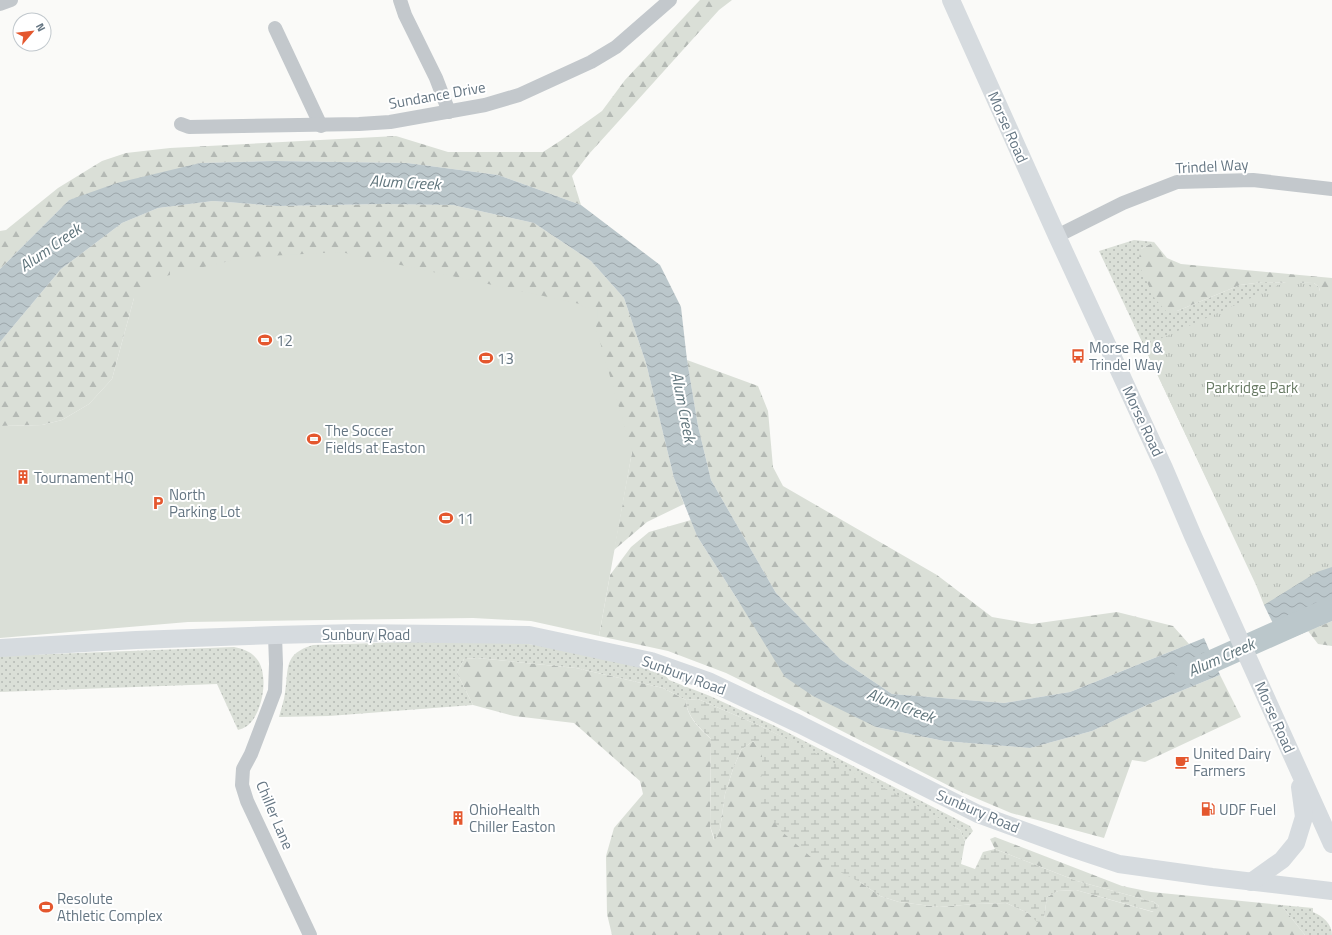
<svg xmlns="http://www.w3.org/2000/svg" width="1332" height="935" font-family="'Titillium Web',sans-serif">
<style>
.grass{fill:url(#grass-dots)}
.forest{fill:url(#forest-firs)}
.wetland{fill:url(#wetland-marsh)}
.park{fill:url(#park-tufts)}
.pitch{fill:#dadfd7}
.water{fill:url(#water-waves)}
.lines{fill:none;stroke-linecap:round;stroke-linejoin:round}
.river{stroke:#bbc7cb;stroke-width:23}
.minor{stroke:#c3c8cc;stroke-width:14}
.major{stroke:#d6dbdf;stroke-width:18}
.labels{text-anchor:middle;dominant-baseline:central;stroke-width:4;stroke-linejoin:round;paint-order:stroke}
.street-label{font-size:15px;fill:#657683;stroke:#fff}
.poi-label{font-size:15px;fill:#657683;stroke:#fff;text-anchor:start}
.park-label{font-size:15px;fill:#687a64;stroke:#fff}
.water-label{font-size:16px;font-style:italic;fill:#60757c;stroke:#fff}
</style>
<defs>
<pattern id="grass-dots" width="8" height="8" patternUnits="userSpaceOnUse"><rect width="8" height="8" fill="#dadfd7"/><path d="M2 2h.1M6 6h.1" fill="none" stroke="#b4b9b4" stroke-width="1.8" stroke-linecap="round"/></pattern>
<pattern id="forest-firs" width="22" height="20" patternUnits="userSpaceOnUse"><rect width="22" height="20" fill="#dadfd7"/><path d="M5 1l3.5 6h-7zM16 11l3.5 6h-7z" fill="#b4b9b4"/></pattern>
<pattern id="wetland-marsh" width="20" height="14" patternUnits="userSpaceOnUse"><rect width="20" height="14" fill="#dadfd7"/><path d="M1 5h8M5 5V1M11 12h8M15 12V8" fill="none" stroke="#b4b9b4"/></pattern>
<pattern id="park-tufts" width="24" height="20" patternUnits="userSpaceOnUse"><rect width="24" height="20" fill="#dadfd7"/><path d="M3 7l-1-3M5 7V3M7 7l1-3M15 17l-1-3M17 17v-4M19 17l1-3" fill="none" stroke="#b4b9b4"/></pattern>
<pattern id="water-waves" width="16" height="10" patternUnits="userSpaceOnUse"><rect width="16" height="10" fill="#bbc7cb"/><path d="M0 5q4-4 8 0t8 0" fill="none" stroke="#9ca6aa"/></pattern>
</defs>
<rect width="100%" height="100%" fill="#fafaf8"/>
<g class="grass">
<polygon points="1134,240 1154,242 1141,249 1177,311 1240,285 1263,282 1314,283 1319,287 1320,295 1220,507 1099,251"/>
<path d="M 472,640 L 521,643 L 602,654 L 661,670 L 669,680 L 710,696 L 775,726 L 970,826 L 973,831 L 965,841 L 960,830 L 765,728 L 698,699 L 686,700 L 663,688 L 576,668 L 477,658 L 464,659 L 457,673 L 473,705 L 329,716 L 279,717 C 281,709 284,701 285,693 C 289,668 283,654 313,645 Z"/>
<path d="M 234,647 C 243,649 250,651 256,658 C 270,673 263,714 247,726 C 244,728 241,729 238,730 L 217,684 L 0,692 L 0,656 Z"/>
<path d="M 1281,905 L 1313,908 L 1313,912 C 1323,916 1332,924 1332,935 L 1305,935 Z"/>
</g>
<g class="forest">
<polygon points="700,0 732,0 719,10 589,154 572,176 581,205 498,175 407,163 274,161 200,163 69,200 0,269 0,231 6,230 58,188 102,161 126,153 170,148 396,136 448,152 543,152 560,141 602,111 625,80"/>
<polygon points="213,201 277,206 382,204 453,205 534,223 591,261 624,298 646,363 674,478 684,504 647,522 614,550 632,452 134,298 112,379 89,404 62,420 42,425 0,426 0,342 61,269 122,223 158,208"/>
<polygon points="1154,242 1167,258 1181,264 1332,278 1332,357 1319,287 1314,283 1263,282 1240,285 1177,311 1166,311 1155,299 1138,263 1141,249"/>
<polygon points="687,360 758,386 768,411 773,467 783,486 937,575 992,617 1032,624 1117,612 1173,626 1189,644 1070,692 1004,703 892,694 840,659 776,593 711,480 698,426"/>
<polygon points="691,520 697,536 739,602 876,727 944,741 1030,748 1092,731 1149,704 1220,675 1241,717 1145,762 1132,760 1104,838 1011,813 959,791 799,709 726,673 668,651 599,636 610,575 631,547 649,532"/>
<polygon points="1332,621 1332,646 1318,644 1308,631"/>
<path d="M 477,658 L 576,668 L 663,688 L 686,700 C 686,716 700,729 711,739 L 710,826 L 714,840 L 720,829 L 725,794 L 733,769 L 741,750 L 753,741 L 762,752 L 762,768 L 860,882 L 880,896 L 899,902 L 939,907 L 975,904 L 1006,903 L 1028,913 L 1044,918 L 1047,897 L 1058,891 L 1076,890 L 1153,912 L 1159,906 L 1154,902 L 1077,881 L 995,849 L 990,839 L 995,837 L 1122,886 L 1151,892 L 1281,905 L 1305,935 L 612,935 L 607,914 L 606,856 L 614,828 L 643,794 L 640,781 L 574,723 L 514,716 L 473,705 L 457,673 L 464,659 Z"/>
</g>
<path class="wetland" d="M 698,699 L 765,728 L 902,797 L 960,830 L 965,841 L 961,864 L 975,869 L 983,852 L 995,849 L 1077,881 L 1154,902 L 1159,906 L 1154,912 L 1076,890 L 1058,891 L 1047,897 L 1044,918 L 1037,922 L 1028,913 L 1006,903 L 975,904 L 939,907 L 899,902 L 880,896 L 860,882 L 812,858 L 780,830 L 759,802 L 762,768 L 762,753 L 753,741 L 741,750 L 733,769 L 725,794 L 720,829 L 715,841 L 710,826 L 711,739 C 701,729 686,716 686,700 Z"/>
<polygon class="park" points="1293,279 1332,296 1332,600 1316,605 1264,605 1256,585 1144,346"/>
<polygon class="pitch" points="341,252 580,304 583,307 598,309 596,328 632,452 599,636 531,621 473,618 188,622 0,638 0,426 42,425 62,420 89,404 112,379 134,298 162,277 170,275 170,271 186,271 247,257"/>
<g class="water">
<polygon points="274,161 407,163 498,175 581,205 660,265 681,307 687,360 698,426 711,480 776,593 840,659 892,694 1004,703 1070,692 1204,638 1220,675 1149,704 1092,731 1030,748 944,741 876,727 813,696 785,677 739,602 697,536 674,478 646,363 624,298 591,261 534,223 453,205 382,204 277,206 213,201 158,208 122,223 61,269 0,342 0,269 69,200 117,183 200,163"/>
<polygon points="1332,567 1332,621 1282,642 1264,605 1317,572"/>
</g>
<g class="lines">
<polyline class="river" points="1186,673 1332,608"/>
<g class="minor">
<polyline points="400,0 405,15 436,78 449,112"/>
<polyline points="0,4 11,0"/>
<polyline points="275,28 321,126"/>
<polyline points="181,124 189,127 359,124 390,122 485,105 519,95 591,62 616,47 670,0"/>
<polyline points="1057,236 1123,203 1177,182 1253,180 1332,189"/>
<polyline points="275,635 276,664 275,691 251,754 243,769 242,785 247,801 310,935"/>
</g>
<g class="major">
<polyline points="951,0 1057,236 1164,468 1193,536 1332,844"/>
<polyline points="0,648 136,640 275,635 354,633 529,635 651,661 708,681 799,724 978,814 1074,849 1119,864 1212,877 1332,891"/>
<polyline points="1251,882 1282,860 1296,843 1304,817 1300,787"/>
</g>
</g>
<defs>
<symbol id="stadium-bare" viewBox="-9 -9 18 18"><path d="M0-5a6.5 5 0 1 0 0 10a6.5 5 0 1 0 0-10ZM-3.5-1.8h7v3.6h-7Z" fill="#e4572e" stroke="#fff" stroke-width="2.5" paint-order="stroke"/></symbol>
<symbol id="bus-bare" viewBox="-9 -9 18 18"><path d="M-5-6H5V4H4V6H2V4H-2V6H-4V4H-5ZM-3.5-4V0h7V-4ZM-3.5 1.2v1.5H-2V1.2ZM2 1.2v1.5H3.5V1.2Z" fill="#e4572e" stroke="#fff" stroke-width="2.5" paint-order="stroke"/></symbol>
<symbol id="building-bare" viewBox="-9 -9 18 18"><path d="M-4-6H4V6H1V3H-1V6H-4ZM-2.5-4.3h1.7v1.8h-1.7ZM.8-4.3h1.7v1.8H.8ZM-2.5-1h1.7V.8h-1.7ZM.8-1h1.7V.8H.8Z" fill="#e4572e" stroke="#fff" stroke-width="2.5" paint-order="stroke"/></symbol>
<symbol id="parking-bare" viewBox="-9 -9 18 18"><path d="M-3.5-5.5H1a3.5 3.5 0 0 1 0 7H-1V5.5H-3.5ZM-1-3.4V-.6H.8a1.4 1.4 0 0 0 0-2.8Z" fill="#e4572e" stroke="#fff" stroke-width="2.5" paint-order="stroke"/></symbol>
<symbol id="cafe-bare" viewBox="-9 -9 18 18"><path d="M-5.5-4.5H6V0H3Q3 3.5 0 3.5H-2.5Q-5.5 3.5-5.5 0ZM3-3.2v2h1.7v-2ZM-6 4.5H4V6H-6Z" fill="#e4572e" stroke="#fff" stroke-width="2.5" paint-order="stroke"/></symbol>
<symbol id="fuel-bare" viewBox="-9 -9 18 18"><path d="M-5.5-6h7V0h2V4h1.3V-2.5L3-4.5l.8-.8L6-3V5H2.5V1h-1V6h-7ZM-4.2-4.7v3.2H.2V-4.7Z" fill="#e4572e" stroke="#fff" stroke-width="2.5" paint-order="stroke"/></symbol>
</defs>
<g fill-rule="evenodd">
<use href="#stadium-bare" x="255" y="330" width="20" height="20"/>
<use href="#bus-bare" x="1068" y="346" width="20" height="20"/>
<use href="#stadium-bare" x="476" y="348" width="20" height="20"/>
<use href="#stadium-bare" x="304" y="429" width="20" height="20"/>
<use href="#building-bare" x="13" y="467" width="20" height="20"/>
<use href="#parking-bare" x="148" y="493" width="20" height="20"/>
<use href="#stadium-bare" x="436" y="508" width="20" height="20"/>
<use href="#cafe-bare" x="1172" y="752" width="20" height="20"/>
<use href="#fuel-bare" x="1198" y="799" width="20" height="20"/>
<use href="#building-bare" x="448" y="808" width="20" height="20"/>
<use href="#stadium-bare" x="36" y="897" width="20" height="20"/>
</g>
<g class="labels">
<g class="street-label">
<text transform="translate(437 95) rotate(-10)">Sundance Drive</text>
<text transform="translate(1008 127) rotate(66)">Morse Road</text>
<text transform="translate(1212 166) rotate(-3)">Trindel Way</text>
<text transform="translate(1143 421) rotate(65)">Morse Road</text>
<text x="366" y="634">Sunbury Road</text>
<text transform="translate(684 675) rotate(20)">Sunbury Road</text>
<text transform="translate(1275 717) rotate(66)">Morse Road</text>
<text transform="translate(978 811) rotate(23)">Sunbury Road</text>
<text transform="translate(275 815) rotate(67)">Chiller Lane</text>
</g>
<g class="poi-label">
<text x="276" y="340">12</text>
<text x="1089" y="347">Morse Rd &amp;<tspan x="1089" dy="17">Trindel Way</tspan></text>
<text x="497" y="358">13</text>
<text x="325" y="430">The Soccer<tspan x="325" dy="17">Fields at Easton</tspan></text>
<text x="34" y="477">Tournament HQ</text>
<text x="169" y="494">North<tspan x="169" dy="17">Parking Lot</tspan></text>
<text x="457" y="518">11</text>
<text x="1193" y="753">United Dairy<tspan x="1193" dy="17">Farmers</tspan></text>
<text x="469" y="809">OhioHealth<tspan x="469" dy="17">Chiller Easton</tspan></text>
<text x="1219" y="809">UDF Fuel</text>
<text x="57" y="898">Resolute<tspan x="57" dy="17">Athletic Complex</tspan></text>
</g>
<g class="park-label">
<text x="1252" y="387">Parkridge Park</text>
</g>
<g class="water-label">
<text transform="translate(405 182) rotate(3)">Alum Creek</text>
<text transform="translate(50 247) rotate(-35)">Alum Creek</text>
<text transform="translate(684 407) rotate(79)">Alum Creek</text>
<text transform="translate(1221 657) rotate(-24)">Alum Creek</text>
<text transform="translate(901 705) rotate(21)">Alum Creek</text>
</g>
</g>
<g transform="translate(32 32) rotate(62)"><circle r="19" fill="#ffffff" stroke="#c1c8cd"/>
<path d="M0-3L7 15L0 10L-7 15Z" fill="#e4572e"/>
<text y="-6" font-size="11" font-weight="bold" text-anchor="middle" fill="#657683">N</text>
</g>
</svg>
